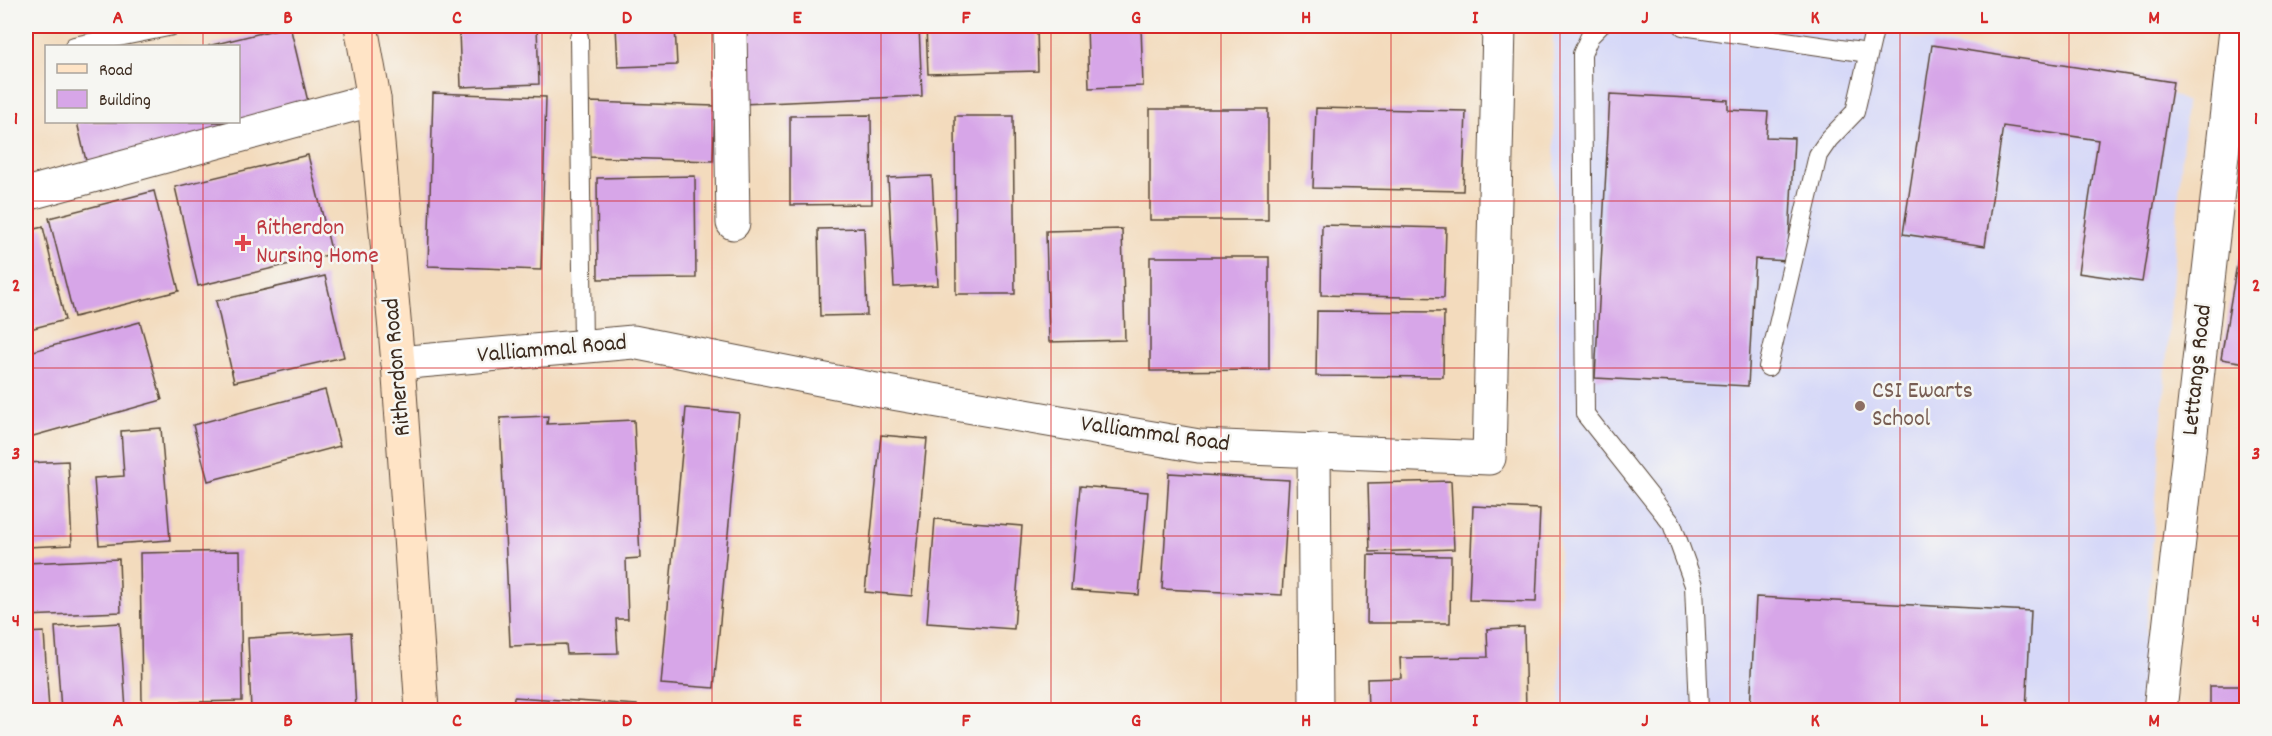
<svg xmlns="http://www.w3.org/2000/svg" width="2272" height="736" font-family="Dekko,sans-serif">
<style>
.built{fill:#d6d8f8}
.building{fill:#d7a6e8}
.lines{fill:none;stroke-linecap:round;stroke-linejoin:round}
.lane-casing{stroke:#574536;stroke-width:20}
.street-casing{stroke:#574536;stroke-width:35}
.secondary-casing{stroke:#574536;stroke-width:35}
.lane{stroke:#fff;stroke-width:18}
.street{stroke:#fff;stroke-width:33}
.secondary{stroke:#ffe4c6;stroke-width:33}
.grid{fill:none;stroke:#d62828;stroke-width:1.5;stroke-opacity:0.55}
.health-dot{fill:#e0444e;stroke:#f6f6f2;stroke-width:2}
.education-dot{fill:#8d6e63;stroke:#f6f6f2;stroke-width:2}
.labels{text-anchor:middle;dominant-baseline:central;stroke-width:5;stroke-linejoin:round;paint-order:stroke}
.health-label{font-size:24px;fill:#be3a42;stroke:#f6f6f2;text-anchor:start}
.street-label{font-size:24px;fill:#3b2a1e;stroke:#f6f6f2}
.education-label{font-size:24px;fill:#785e54;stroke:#f6f6f2;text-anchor:start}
.neatline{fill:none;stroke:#d62828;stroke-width:2}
.grid-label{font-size:20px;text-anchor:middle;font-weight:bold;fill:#d62828}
</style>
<rect width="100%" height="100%" fill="#f6f6f2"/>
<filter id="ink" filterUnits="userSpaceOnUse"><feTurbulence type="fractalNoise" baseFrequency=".0167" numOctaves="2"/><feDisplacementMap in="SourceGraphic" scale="12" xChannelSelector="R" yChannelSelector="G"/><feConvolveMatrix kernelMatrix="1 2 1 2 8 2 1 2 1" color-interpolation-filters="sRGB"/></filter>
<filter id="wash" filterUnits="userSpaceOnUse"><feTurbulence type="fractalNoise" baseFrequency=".008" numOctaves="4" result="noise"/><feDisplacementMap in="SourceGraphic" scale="24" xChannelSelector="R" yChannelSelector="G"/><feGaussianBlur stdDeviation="1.35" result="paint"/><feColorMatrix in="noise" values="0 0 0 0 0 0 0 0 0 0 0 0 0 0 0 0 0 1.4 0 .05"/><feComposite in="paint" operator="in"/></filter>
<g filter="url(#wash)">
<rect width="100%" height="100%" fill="#f3dbbd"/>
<polygon class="built" points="1553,26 1854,26 2160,87 2186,102 2140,710 1561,710"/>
<g id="blocks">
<g class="building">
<polygon points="290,26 310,110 87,165 77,122 238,122 238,46 208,46"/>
<polygon points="537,26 539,84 461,87 459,29"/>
<polygon points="616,26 675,26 677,65 618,67"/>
<polygon points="743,26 919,26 922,96 742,104"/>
<polygon points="926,26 1037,26 1038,71 928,74"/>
<polygon points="1087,26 1141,26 1143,86 1089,88"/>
<polygon points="1932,45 2173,82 2142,282 2078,273 2098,140 2003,126 1985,246 1903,234"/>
<polygon points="433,93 546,97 541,270 428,266"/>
<polygon points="1610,94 1728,100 1728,110 1768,112 1766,137 1794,138 1788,261 1755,259 1748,386 1595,378"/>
<polygon points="589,102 715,106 713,161 588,157"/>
<polygon points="1316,108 1466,111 1463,191 1313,188"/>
<rect x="1150" y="109" width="118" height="111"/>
<polygon points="871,115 872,204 790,205 790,116"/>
<polygon points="955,116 1013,116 1015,294 956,294"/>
<polygon points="308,155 332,254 198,286 175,187"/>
<polygon points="695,176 696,278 598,279 597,178"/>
<polygon points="932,176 938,285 894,287 888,178"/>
<polygon points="154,191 179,291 74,317 49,218"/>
<polygon points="1322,225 1446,228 1444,298 1321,295"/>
<polygon points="43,227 65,320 26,330 26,231"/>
<polygon points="864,228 867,315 820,316 818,229"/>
<polygon points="1122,229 1125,340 1049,342 1046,231"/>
<polygon points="1150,257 1269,257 1269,370 1150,371"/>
<polygon points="2238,258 2246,259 2246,363 2221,359"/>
<polygon points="325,276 344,357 234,382 216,301"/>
<polygon points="1317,311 1444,312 1443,377 1316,376"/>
<polygon points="140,322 162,400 26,438 26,353"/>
<polygon points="325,390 340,446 208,481 193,425"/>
<polygon points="686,408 739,413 714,688 661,684"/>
<polygon points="548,416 547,424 634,420 640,558 626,559 628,619 616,619 618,653 567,654 566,644 510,646 500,418"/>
<polygon points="161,428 170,540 99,545 94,478 124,476 121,431"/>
<polygon points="881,435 927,439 912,596 865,592"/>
<polygon points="68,461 72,545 26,547 26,463"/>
<polygon points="1169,473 1289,480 1282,595 1162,589"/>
<polygon points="1451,481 1454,549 1370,552 1368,483"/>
<polygon points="1080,486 1148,492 1139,595 1071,590"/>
<polygon points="1473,506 1540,509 1536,602 1469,600"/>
<polygon points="935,519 1022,526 1014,629 927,623"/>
<polygon points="240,551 242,701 142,703 140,553"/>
<polygon points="1368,555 1451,556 1450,623 1367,623"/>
<polygon points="119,559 121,612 26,616 26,563"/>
<polygon points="1756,597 2031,611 2026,710 1750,710"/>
<polygon points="120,623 126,710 61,710 55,627"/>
<polygon points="1524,627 1526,710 1368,710 1367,679 1401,678 1400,658 1488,657 1487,629"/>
<polygon points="44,632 49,710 26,710 26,633"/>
<polygon points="352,632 356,710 251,710 248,638"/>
<rect x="2210" y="686" width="36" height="24"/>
<polygon points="514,697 637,705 637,710 513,710"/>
</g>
</g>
</g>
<g filter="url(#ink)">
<use href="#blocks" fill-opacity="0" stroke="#574536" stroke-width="1.5"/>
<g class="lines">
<defs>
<g id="lane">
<polyline points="1600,26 1590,36 1582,54 1585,414 1672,524 1694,585 1699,710"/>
<polyline points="1683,26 1868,53"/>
<polyline points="579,37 583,346"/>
<polyline points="74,46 173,26"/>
<polyline points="1768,367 1818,155 1829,139 1855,112 1875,26"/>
</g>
<g id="street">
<polyline points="730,26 733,223"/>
<polyline points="26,194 374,99"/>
<polyline points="398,363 633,342 881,391 1199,446 1489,458 1499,26"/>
<polyline points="1314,450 1316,710"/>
<polyline points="2160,710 2236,30"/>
</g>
<polyline id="secondary" points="361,26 374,99 398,363 422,710"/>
</defs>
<use href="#lane" class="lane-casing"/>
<use href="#street" class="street-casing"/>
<use href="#secondary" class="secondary-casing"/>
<use href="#lane" class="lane"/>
<use href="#street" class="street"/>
<use href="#secondary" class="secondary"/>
</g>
</g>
<path class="grid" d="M 203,26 L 203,46M 372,26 L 372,710M 542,26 L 542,710M 712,26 L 712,710M 881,26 L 881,710M 1051,26 L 1051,710M 1221,26 L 1221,710M 1391,26 L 1391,710M 1560,26 L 1560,710M 1730,26 L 1730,710M 1900,26 L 1900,710M 2069,26 L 2069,710M 203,122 L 203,710M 26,201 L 2246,201M 26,368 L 2246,368M 26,536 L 2246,536"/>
<path class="health-dot" d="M240 234h6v6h6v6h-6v6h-6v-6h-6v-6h6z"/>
<circle class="education-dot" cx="1860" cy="406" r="6"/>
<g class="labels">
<g class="health-label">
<text x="256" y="229">Ritherdon<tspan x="256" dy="28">Nursing Home</tspan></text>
</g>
<g class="street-label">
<text transform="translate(552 350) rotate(-5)">Valliammal Road</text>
<text transform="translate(398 367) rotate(-95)">Ritherdon Road</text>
<text transform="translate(2198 370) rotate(-84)">Lettangs Road</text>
<text transform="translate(1155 435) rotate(8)">Valliammal Road</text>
</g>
<g class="education-label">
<text x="1872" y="392">CSI Ewarts<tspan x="1872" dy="28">School</tspan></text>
</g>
</g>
<rect width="2272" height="736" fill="none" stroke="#f6f6f2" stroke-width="66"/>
<rect x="45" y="45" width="195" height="78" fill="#f6f6f2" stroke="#aba49d" stroke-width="1.5"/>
<rect x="57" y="64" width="30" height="9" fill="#ffe4c6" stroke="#aba49d" stroke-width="1.5"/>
<text x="99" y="75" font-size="18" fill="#3b2a1e">Road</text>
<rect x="57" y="90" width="30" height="18" fill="#d7a6e8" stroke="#aba49d" stroke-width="1.5"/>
<text x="99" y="105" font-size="18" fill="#3b2a1e">Building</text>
<rect x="33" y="33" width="2206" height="670" class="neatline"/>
<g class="grid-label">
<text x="118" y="23">A</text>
<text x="288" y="23">B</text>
<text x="457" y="23">C</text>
<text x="627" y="23">D</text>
<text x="797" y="23">E</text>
<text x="966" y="23">F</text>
<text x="1136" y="23">G</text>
<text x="1306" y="23">H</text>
<text x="1475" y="23">I</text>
<text x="1645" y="23">J</text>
<text x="1815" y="23">K</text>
<text x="1984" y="23">L</text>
<text x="2154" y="23">M</text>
<text x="16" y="124">1</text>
<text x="2256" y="124">1</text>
<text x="16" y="291">2</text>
<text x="2256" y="291">2</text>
<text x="16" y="459">3</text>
<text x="2256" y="459">3</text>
<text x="16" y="626">4</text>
<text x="2256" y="626">4</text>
<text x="118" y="726">A</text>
<text x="288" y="726">B</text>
<text x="457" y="726">C</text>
<text x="627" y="726">D</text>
<text x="797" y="726">E</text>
<text x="966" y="726">F</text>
<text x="1136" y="726">G</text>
<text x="1306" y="726">H</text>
<text x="1475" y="726">I</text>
<text x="1645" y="726">J</text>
<text x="1815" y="726">K</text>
<text x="1984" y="726">L</text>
<text x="2154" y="726">M</text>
</g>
</svg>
